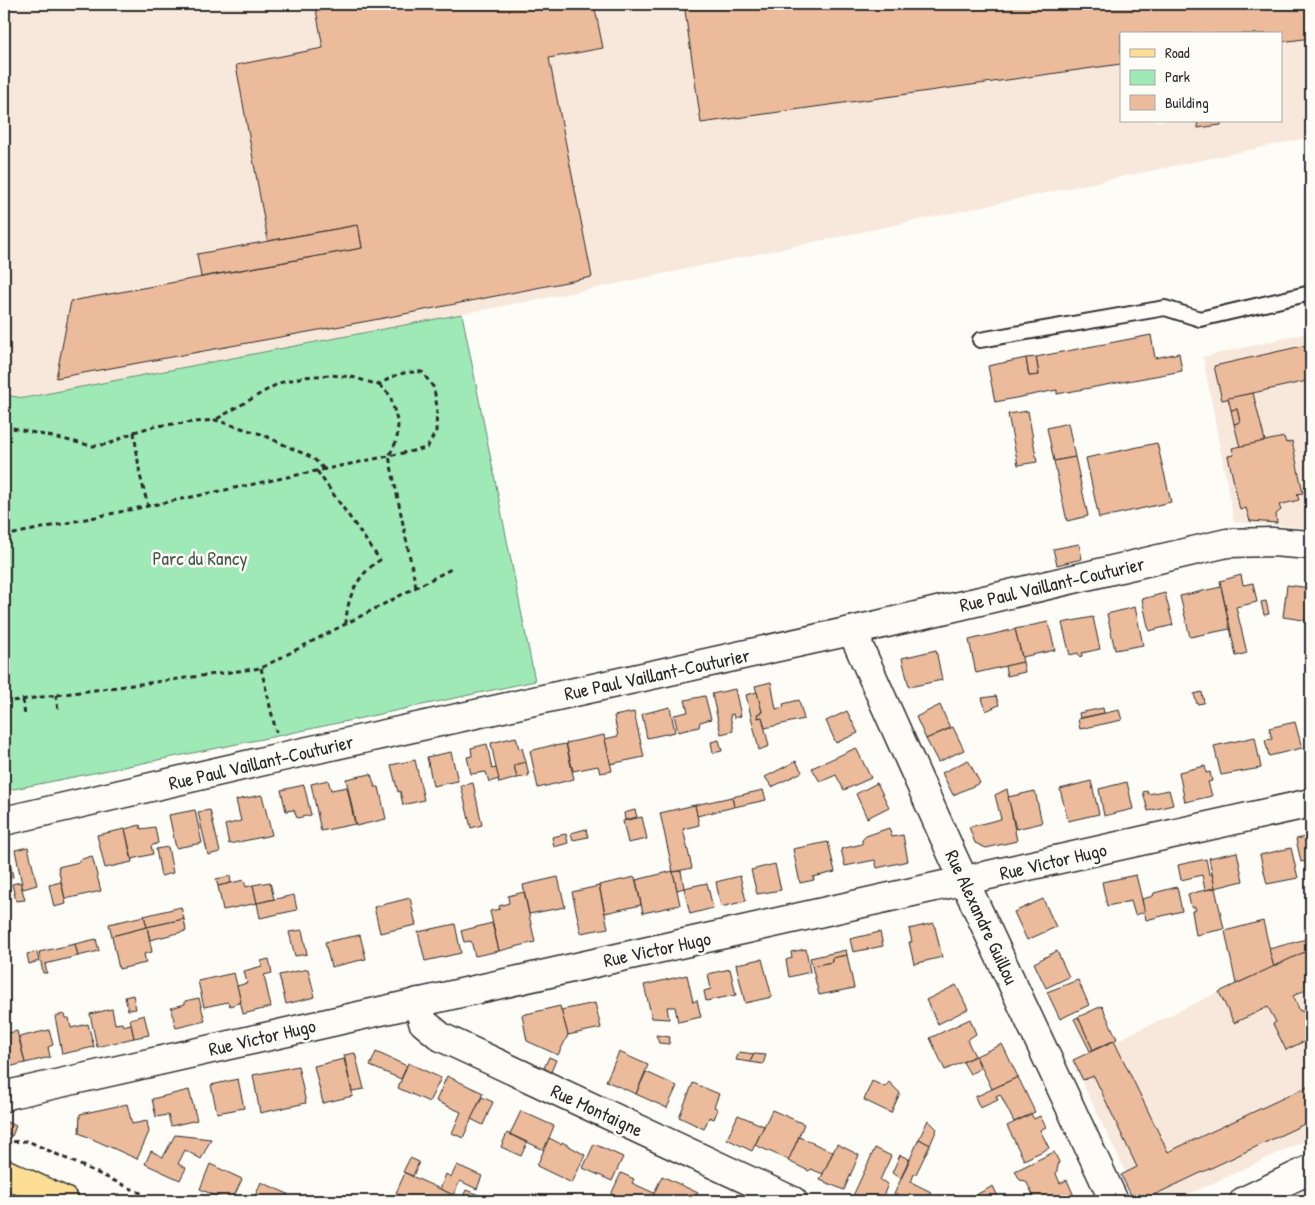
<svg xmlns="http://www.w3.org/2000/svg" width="1315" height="1205" font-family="'Patrick Hand',sans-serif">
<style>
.built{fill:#f8e8db;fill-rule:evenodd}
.green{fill:#9fe9b7;stroke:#658a71}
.building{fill:#ebbb9b;stroke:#2b2b2b}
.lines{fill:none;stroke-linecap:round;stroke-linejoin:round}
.service-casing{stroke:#2b2b2b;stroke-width:18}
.minor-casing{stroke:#2b2b2b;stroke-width:31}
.tertiary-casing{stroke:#2b2b2b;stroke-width:31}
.primary-casing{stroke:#2b2b2b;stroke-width:31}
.path{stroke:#2b2b2b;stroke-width:3;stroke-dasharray:5 4;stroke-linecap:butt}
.service{stroke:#fdfcf7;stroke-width:14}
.minor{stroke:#fdfcf7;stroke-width:28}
.tertiary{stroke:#fdfcf7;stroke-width:28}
.primary{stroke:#fdde96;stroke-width:28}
.labels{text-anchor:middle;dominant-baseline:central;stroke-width:5;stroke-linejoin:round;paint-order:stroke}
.park-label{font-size:19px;fill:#485a4e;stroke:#fdfcf7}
.street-label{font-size:19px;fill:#2b2b2b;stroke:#fdfcf7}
</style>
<rect width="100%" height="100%" fill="#fdfcf7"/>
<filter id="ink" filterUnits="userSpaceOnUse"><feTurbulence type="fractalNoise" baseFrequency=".02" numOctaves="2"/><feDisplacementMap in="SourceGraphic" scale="10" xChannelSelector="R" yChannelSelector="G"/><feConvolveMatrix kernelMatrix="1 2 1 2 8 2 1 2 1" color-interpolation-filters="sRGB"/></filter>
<g filter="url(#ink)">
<g class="built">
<path d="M 4,4 L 1311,4 L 1311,137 L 587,290 L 24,398 L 4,395 ZM 1121,34 L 1281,34 L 1281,121 L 1121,121 Z"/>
<polygon points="1311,332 1311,528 1234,522 1203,357"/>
<polygon points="1311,948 1311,1138 1174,1201 1140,1201 1072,1062"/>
</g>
<polygon class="green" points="462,314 535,681 277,736 4,791 4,395 24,398"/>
<g class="building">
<polygon points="315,4 594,4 603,48 549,58 592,277 379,319 56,378 71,301 362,248 358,225 268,241 236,65 323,48"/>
<polygon points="684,4 1311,4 1311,38 1281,42 1281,34 1121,34 1121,64 701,123"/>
<polygon points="1197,121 1221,121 1221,125 1198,128"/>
<polygon points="358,225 362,248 201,277 197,254"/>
<polygon points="1151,335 1155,358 1179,353 1182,371 1057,394 1057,390 995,402 988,366 1026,358 1029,376 1039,375 1036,357"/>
<polygon points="1311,344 1311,380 1222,400 1214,366"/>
<polygon points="1036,357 1039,375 1029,376 1026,358"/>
<polygon points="1253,393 1265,441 1240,447 1234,424 1240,422 1237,409 1231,410 1228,398"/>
<polygon points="1237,409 1240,422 1234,424 1231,410"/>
<polygon points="1028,411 1037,462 1018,465 1008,414"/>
<polygon points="1068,423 1075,457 1054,461 1047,428"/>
<polygon points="1284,437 1286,443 1292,441 1303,493 1297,494 1299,500 1279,505 1281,510 1276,514 1277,523 1250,521 1246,508 1240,510 1228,456 1234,455 1232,448"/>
<polygon points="1157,443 1171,502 1099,518 1086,458"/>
<polygon points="1075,457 1088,516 1067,521 1054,461"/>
<polygon points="1079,544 1082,559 1057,565 1053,549"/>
<polygon points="1241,575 1243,585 1253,583 1257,602 1236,607 1247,653 1236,656 1220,581"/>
<polygon points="1287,585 1311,588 1310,621 1283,617"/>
<polygon points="1221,587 1230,629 1190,637 1180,596"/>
<polygon points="1165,593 1173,625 1149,631 1142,599"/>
<polygon points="1266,601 1269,614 1264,615 1261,602"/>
<polygon points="1135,607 1143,645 1115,650 1107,614"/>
<polygon points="1093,617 1100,649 1082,653 1082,656 1079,657 1078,653 1070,655 1062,623"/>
<polygon points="1048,622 1055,650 1022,657 1015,629"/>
<polygon points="1015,629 1023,662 976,673 969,640"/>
<polygon points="936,650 942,680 909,687 902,658"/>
<polygon points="1023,662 1025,672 1007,676 1005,666"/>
<polygon points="771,682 776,709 784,707 783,704 799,700 804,719 765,728 762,717 758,718 757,714 762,712 755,686"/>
<polygon points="735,689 741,716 734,718 733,714 730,715 733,731 721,734 712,694"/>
<polygon points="757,692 762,712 757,714 758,718 762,717 769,746 759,750 746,695"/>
<polygon points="1202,692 1204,703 1197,704 1194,694"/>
<polygon points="705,696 711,719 700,722 699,727 678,732 674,715 688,712 685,700"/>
<polygon points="996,696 999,705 986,711 982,698"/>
<polygon points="940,705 950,728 926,739 916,717"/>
<polygon points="670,707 675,732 647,738 642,714"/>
<polygon points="1103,708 1104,713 1080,718 1079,713"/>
<polygon points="1119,710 1122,720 1080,729 1078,719"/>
<polygon points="847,711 858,733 836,743 826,721"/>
<polygon points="634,712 644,757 610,764 605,739 618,736 614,716"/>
<polygon points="1295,722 1302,748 1269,756 1265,740 1272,739 1269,728"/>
<polygon points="953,727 964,750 938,762 926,739"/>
<polygon points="604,735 612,771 600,773 598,766 573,771 566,743"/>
<polygon points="516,737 519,749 522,748 526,762 514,765 517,778 499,783 491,743"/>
<polygon points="1255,737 1261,768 1221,775 1214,746"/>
<polygon points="719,740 722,751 713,753 711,742"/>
<polygon points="487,744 492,769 496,768 499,779 489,782 486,772 471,774 467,757 472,756 471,748"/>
<polygon points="566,744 574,779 538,788 530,751 553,745 554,746"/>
<polygon points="856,748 871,778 844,790 836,775 820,782 812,768"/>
<polygon points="451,752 458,781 433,786 427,757"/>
<polygon points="415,760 424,800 403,805 400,791 398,792 391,765"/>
<polygon points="968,760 980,783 953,795 942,773"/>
<polygon points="796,761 802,772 772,787 765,777"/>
<polygon points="526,762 529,776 517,778 514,765"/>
<polygon points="1205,766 1206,773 1210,772 1212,781 1208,782 1212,796 1185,802 1179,772"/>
<polygon points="371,774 375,787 379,787 386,819 356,826 346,779"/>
<polygon points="328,780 331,790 347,787 355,824 321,831 311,784"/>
<polygon points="1091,781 1099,814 1068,821 1060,789"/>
<polygon points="1127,782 1133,809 1104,816 1099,789"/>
<polygon points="473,783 482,825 471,828 461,786"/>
<polygon points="877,783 889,807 867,818 856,794"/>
<polygon points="304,785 311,815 297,818 294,810 286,811 281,790"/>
<polygon points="1007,789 1017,841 986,848 975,843 969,827 1001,819 995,795"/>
<polygon points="763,790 766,800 734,807 732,797"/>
<polygon points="1169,790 1173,805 1148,811 1143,792 1147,791 1148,794"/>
<polygon points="1035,791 1042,823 1016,829 1008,797"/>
<polygon points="262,795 272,835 229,844 225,825 241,821 236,800"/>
<polygon points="732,797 734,807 697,816 695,805"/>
<polygon points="695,805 699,825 683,829 692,868 673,872 660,813"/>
<polygon points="195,810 202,843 176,848 169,815"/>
<polygon points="210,810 220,852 208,855 198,812"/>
<polygon points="635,810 637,817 625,820 624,813"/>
<polygon points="642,817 647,839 628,843 623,821"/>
<polygon points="140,825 141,829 155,827 158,843 151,846 153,854 132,859 125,829"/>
<polygon points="889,828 892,837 903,835 908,861 877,868 875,860 845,866 841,849 862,844 862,840 866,836"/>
<polygon points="125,829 132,862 105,868 97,835"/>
<polygon points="586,829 588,837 573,840 571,833"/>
<polygon points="566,834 568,843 554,847 552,837"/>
<polygon points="1311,836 1311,860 1301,862 1296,839"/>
<polygon points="828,842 835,872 813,877 814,880 800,883 793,849"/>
<polygon points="28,847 37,885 23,889 15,850"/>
<polygon points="168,847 173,873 161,876 156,849"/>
<polygon points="1291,848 1298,878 1267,884 1260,855"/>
<polygon points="8,852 13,877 5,879 8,888 4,889 4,853"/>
<polygon points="1237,852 1243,881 1215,888 1209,858"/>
<polygon points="92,856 101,891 65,899 58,867 79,862 79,860"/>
<polygon points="1206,859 1209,874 1212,874 1215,888 1205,890 1202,875 1181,880 1178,865"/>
<polygon points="775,864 781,890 757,894 751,870"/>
<polygon points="673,871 680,905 643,913 636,880"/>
<polygon points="681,871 684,888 677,890 673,872"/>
<polygon points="1136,875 1145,912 1135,915 1131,901 1107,906 1102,882"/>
<polygon points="230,876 231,883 218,886 216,879"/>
<polygon points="740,876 746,901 721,907 716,882"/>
<polygon points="558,877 565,907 529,914 523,885"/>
<polygon points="635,877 641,905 605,913 599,885"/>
<polygon points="244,880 246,887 253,885 257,903 223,910 218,886"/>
<polygon points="20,882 25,900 16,901 12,884"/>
<polygon points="61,882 66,904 54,907 49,885"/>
<polygon points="270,882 274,899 257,903 253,885"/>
<polygon points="707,883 713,908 690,914 684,888"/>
<polygon points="599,886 608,928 581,933 572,892"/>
<polygon points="1177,887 1182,911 1146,920 1142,899 1153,896 1154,893"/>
<polygon points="1215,888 1224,929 1196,935 1192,911 1196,910 1195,907 1191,907 1188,894"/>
<polygon points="524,892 535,942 499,951 490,911 500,909 499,906 509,903 508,896"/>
<polygon points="294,895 297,910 260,918 257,903"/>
<polygon points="410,898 416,925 380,933 374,907"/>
<polygon points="1043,899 1056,927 1027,940 1014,912"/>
<polygon points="181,907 184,919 147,927 144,916"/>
<polygon points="144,916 147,927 112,936 109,924"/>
<polygon points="184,919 186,931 150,940 147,927"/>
<polygon points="1263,921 1274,967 1236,984 1225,931"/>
<polygon points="492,923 499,951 475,956 471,941 464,942 461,931"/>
<polygon points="934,923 942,957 914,964 909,942 912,942 909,929"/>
<polygon points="455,924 461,953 425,961 418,932"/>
<polygon points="147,927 152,952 144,954 146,963 119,969 112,936"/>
<polygon points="302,930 307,954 295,956 289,932"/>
<polygon points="880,932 883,946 853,952 850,939"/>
<polygon points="360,935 366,959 331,967 325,942"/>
<polygon points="1310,938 1311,949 1274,967 1269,949"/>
<polygon points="96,939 99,951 78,956 75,944"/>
<polygon points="75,944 78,956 45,964 47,973 43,973 39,952"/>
<polygon points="806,949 810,972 789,977 786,960 792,958 791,952"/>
<polygon points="1311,949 1311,987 1293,996 1300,1011 1303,1011 1311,1029 1311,1038 1286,1050 1273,1024 1276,1022 1268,1007 1234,1023 1219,992"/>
<polygon points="846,950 847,955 832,958 832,962 812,966 810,958"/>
<polygon points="1057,951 1069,977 1046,988 1034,963"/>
<polygon points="37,952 39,961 29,964 27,954"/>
<polygon points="847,955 854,988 819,995 812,966 832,962 832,958"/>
<polygon points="269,959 272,973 264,975 271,1007 243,1014 237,986 247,983 244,971 262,966 261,961"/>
<polygon points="762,959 772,997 745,1003 736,964"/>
<polygon points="308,969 315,997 286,1004 279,975"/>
<polygon points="730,969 736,995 706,1001 704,991 711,989 708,974"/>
<polygon points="234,973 241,1002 230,1006 228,1002 204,1007 198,981"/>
<polygon points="687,975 693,1002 697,1000 701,1017 678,1022 675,1007 667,1007 669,1019 652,1018 644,985"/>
<polygon points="1078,980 1089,1005 1060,1019 1047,992"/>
<polygon points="956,985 968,1009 938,1024 926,1000"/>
<polygon points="133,995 136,1009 128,1010 125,997"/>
<polygon points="199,998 205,1021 176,1028 171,1008 185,1004 185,1001"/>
<polygon points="595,1003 601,1028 568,1035 561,1010"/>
<polygon points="560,1006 568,1035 558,1055 527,1041 522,1015"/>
<polygon points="1102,1006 1117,1039 1093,1050 1078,1017"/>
<polygon points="112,1009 115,1024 122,1023 123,1026 131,1024 134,1038 97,1047 90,1014"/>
<polygon points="64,1014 65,1018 69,1018 71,1028 88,1024 94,1047 62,1054 55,1016"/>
<polygon points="144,1015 149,1035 134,1038 130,1019"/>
<polygon points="1078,1017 1093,1050 1090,1051 1074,1019"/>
<polygon points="970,1019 976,1034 967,1040 975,1056 945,1070 930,1038"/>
<polygon points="49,1030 53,1045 48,1047 50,1057 25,1063 19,1037"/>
<polygon points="17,1031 25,1063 4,1068 4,1034"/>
<polygon points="656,1035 670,1037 669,1044 659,1043"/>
<polygon points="1114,1041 1168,1152 1311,1085 1311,1121 1141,1201 1134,1201 1121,1175 1137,1167 1094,1076 1083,1080 1073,1060"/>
<polygon points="1002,1044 1018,1077 992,1089 976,1056"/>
<polygon points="376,1052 407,1066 401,1079 370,1066"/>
<polygon points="619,1052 648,1065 636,1094 606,1081"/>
<polygon points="739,1052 754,1054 750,1062 736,1060"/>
<polygon points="355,1053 364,1089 352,1091 344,1055"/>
<polygon points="754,1054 766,1055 763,1064 750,1062"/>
<polygon points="975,1056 981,1068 970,1074 963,1062"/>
<polygon points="549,1057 556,1060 551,1072 544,1068"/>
<polygon points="344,1059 353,1096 323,1103 314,1066"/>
<polygon points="408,1063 441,1078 429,1102 398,1088"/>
<polygon points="298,1066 306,1103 260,1113 253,1075"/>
<polygon points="646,1072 677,1086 667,1108 636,1094"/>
<polygon points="447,1076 483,1093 463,1138 452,1133 461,1112 436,1101"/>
<polygon points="1018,1077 1035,1112 1014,1122 1000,1094 996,1096 998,1100 980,1108 975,1097"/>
<polygon points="238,1079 244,1108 217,1113 211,1085"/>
<polygon points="872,1081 885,1087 889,1082 900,1093 891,1113 864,1100"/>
<polygon points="693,1083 719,1094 714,1107 718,1109 714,1119 709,1117 704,1129 679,1117"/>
<polygon points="189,1090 197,1120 171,1126 168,1115 156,1117 152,1099"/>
<polygon points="482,1097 493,1102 483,1125 471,1119"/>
<polygon points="127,1104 132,1124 147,1121 149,1132 137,1159 79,1133 80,1114"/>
<polygon points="772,1110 804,1124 789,1160 755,1145"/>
<polygon points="521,1111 554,1126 544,1150 510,1134"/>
<polygon points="1031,1114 1034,1119 1040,1116 1046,1127 1040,1130 1049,1148 1024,1160 1007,1126"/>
<polygon points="738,1115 764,1126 752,1151 727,1139"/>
<polygon points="928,1120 937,1129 930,1145 919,1139"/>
<polygon points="7,1122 16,1126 12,1136 4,1132"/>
<polygon points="507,1133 527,1143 521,1156 501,1147"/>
<polygon points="175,1135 211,1139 201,1159 185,1150 178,1164 186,1168 180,1180 145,1164 151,1151 163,1157"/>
<polygon points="799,1137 833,1152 823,1174 811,1169 809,1171 788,1161"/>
<polygon points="549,1138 561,1144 562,1142 585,1155 572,1183 537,1166"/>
<polygon points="919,1139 930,1145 916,1174 914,1174 911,1182 931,1192 927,1201 891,1201"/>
<polygon points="594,1144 623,1157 612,1181 583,1168"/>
<polygon points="837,1144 859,1155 844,1190 820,1180"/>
<polygon points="875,1148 891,1156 880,1180 888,1184 881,1201 860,1201 852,1198"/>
<polygon points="1054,1152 1059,1162 1056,1174 1060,1183 1067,1180 1074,1196 1064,1201 1036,1201 1026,1181 1020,1180 1015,1171"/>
<polygon points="900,1155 909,1159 901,1178 892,1173"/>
<polygon points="410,1158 419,1162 413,1176 403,1172"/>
<polygon points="210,1164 242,1179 232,1201 227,1201 200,1189"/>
<polygon points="457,1165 482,1176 477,1189 460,1181 453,1195 440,1189 446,1174 451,1177"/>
<polygon points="405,1173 440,1189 467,1201 413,1201 396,1193"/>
<polygon points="621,1173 634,1179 632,1183 654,1193 650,1201 608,1201"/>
<polygon points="662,1176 698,1193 694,1201 651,1200"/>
<polygon points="261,1182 288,1194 285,1201 253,1201"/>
<polygon points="993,1186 1000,1201 967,1201 968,1199"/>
<polygon points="466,1190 479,1195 477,1201 467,1201 462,1199"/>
</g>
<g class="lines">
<defs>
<polyline id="service" points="980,340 1165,308 1200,319 1311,293"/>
<g id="minor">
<polyline points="852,631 954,859 1114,1201"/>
<polyline points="4,821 281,757 878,625 1227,543 1272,542 1311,545"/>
<polyline points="418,1002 423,1022 441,1037 793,1201"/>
<path d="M 4,1097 L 7,1095 C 441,996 877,901 1311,803"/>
</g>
<polyline id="tertiary" points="1244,1201 1311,1169"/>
<polyline id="primary" points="4,1173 64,1201"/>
</defs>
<use href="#service" class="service-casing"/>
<use href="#minor" class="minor-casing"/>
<use href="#tertiary" class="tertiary-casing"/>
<use href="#primary" class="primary-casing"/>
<g class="path">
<polyline points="379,385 390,395 398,424 397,440 389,456 416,587"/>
<polyline points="4,426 93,446 109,444 134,432 155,426 215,420 261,434 313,458 325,470"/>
<polyline points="134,432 140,475 148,506"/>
<path d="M 317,471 L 380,560 C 357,575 347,597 346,623"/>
<path d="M 4,536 L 427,448 L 436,431 L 437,407 L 434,388 L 422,372 C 404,371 393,375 379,385 L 352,377 L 330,375 L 303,377 L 279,383 L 215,420"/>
<polyline points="261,668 276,732"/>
<polyline points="56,695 58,711"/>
<polyline points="23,700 25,716"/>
<polyline points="4,702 261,668 453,568"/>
<polyline points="4,1142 28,1141 158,1201"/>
</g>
<use href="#service" class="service"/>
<use href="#minor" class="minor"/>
<use href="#tertiary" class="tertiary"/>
<use href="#primary" class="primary"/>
</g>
</g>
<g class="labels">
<g class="park-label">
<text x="200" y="558">Parc du Rancy</text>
</g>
<g class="street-label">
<text transform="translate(1052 584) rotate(-13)">Rue Paul Vaillant-Couturier</text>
<text transform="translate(657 674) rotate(-12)">Rue Paul Vaillant-Couturier</text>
<text transform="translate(261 762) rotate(-13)">Rue Paul Vaillant-Couturier</text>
<text transform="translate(1053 861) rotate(-13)">Rue Victor Hugo</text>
<text transform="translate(982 917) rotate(65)">Rue Alexandre Guillou</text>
<text transform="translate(657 949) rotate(-12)">Rue Victor Hugo</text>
<text transform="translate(262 1037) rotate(-13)">Rue Victor Hugo</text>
<text transform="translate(597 1110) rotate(25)">Rue Montaigne</text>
</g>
</g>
<rect width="1315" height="1205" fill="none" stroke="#fdfcf7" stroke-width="20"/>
<rect x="10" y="10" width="1295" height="1185" fill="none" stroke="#2b2b2b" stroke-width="2" filter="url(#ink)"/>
<rect x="1120" y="32" width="162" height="90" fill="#fdfcf7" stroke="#a9a8a5"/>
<rect x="1130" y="49" width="25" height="8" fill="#fdde96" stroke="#a9a8a5"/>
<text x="1165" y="58" font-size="15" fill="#2b2b2b">Road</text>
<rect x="1130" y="70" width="25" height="15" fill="#9fe9b7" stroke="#a9a8a5"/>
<text x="1165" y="82" font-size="15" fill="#2b2b2b">Park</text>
<rect x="1130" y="95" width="25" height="15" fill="#ebbb9b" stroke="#a9a8a5"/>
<text x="1165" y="108" font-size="15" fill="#2b2b2b">Building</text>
</svg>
